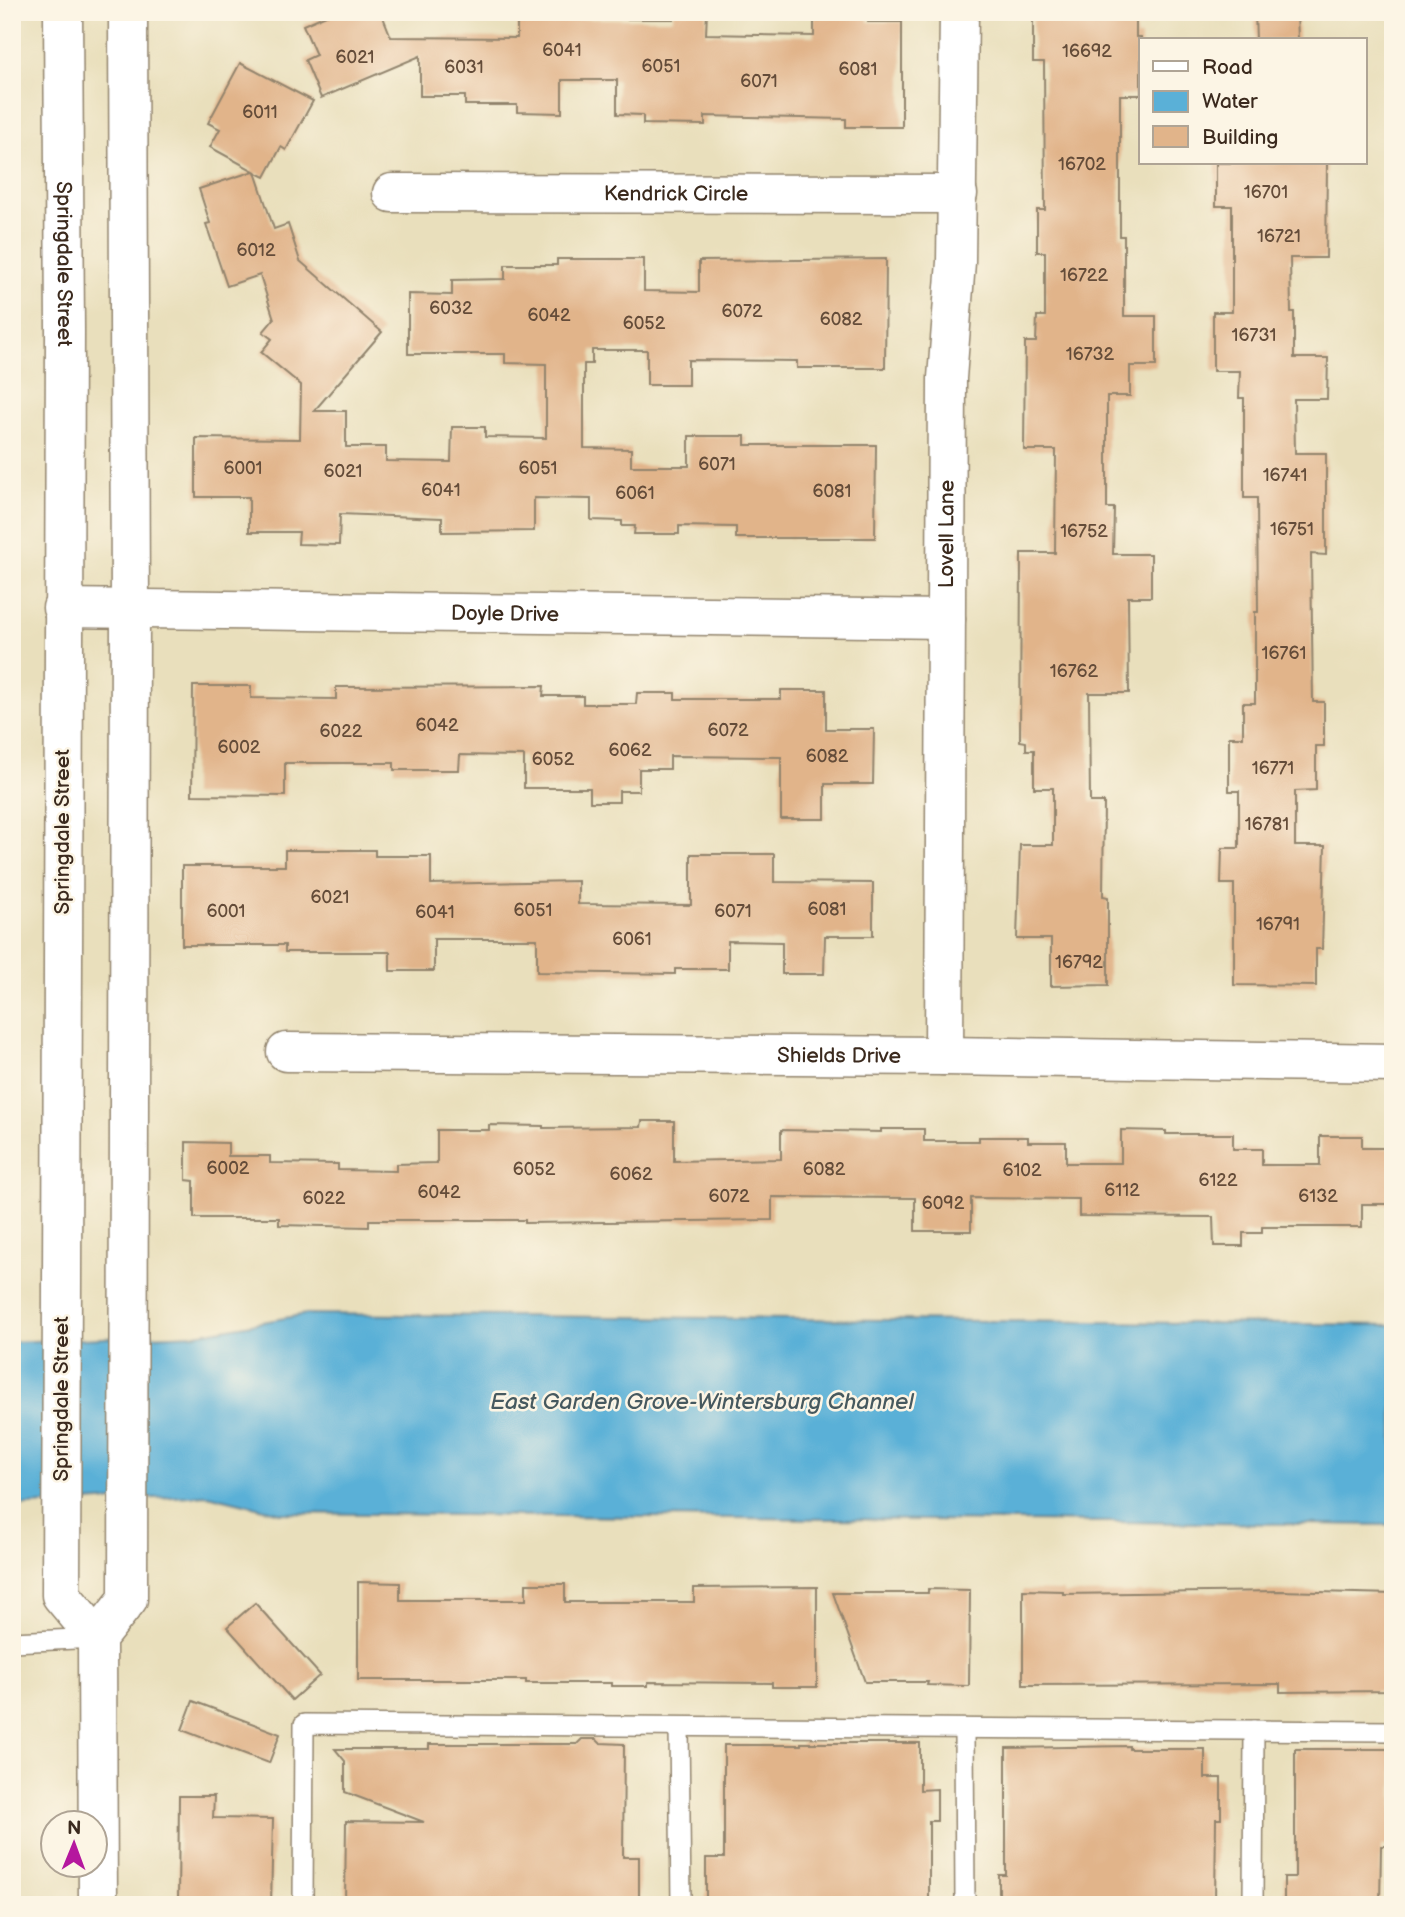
<svg xmlns="http://www.w3.org/2000/svg" width="1405" height="1917" font-family="'Balsamiq Sans',sans-serif">
<style>
.water{fill:#5ab0d7;stroke:#4a6d7a;stroke-width:2}
.building{fill:#e1b48a}
.lines{fill:none;stroke-linecap:round;stroke-linejoin:round}
.lane-casing{stroke:#92846d;stroke-width:22}
.street-casing{stroke:#92846d;stroke-width:41}
.secondary-casing{stroke:#92846d;stroke-width:41}
.lane{stroke:#fff;stroke-width:19}
.street{stroke:#fff;stroke-width:38}
.secondary{stroke:#fff;stroke-width:38}
.labels{text-anchor:middle;dominant-baseline:central;stroke-width:5;stroke-linejoin:round;paint-order:stroke}
.number-label{font-size:18px;fill:#644c39}
.street-label{font-size:21px;fill:#3b2a1e;stroke:#fcf5e5}
.water-label{font-size:23px;font-style:italic;fill:#46595f;stroke:#fcf5e5}
</style>
<rect width="100%" height="100%" fill="#fcf5e5"/>
<filter id="ink" filterUnits="userSpaceOnUse"><feTurbulence type="fractalNoise" baseFrequency=".0143" numOctaves="2"/><feDisplacementMap in="SourceGraphic" scale="14" xChannelSelector="R" yChannelSelector="G"/><feConvolveMatrix kernelMatrix="1 2 1 2 8 2 1 2 1" color-interpolation-filters="sRGB"/></filter>
<filter id="wash" filterUnits="userSpaceOnUse"><feTurbulence type="fractalNoise" baseFrequency=".00686" numOctaves="4" result="noise"/><feDisplacementMap in="SourceGraphic" scale="28" xChannelSelector="R" yChannelSelector="G"/><feGaussianBlur stdDeviation="1.57" result="paint"/><feColorMatrix in="noise" values="0 0 0 0 0 0 0 0 0 0 0 0 0 0 0 0 0 1.4 0 .05"/><feComposite in="paint" operator="in"/></filter>
<g filter="url(#wash)">
<rect width="100%" height="100%" fill="#e9dfbc"/>
<polygon class="water" points="307,1314 1393,1325 1393,1525 281,1513 208,1495 12,1506 12,1342 196,1334"/>
<g id="blocks">
<g class="building">
<polygon points="333,12 381,12 391,37 517,38 517,19 673,19 673,12 707,12 706,34 814,36 814,14 868,14 868,22 902,22 902,127 846,127 846,119 705,116 705,125 643,124 643,115 617,114 617,80 562,80 562,113 517,112 517,105 465,105 465,96 420,96 420,56 321,98 305,60 316,55 303,25"/>
<polygon points="1033,12 1136,12 1136,37 1141,37 1141,95 1120,95 1120,236 1124,236 1124,316 1156,316 1156,366 1130,366 1130,396 1107,396 1107,508 1114,508 1113,554 1151,554 1151,597 1128,597 1129,693 1089,693 1090,802 1104,802 1103,896 1108,897 1108,985 1051,986 1051,939 1017,939 1020,845 1053,845 1053,788 1034,788 1034,750 1026,750 1026,742 1020,741 1021,553 1055,553 1056,450 1024,450 1025,342 1036,342 1037,316 1045,316 1045,252 1037,252 1037,210 1045,210 1044,62 1033,62"/>
<polygon points="1255,12 1297,12 1298,40 1256,40"/>
<polygon points="240,63 313,101 286,150 281,147 265,177 255,172 274,229 288,224 300,261 382,332 314,411 346,411 346,447 386,447 386,461 451,462 452,427 485,427 485,437 546,438 546,364 505,363 505,354 408,354 408,294 452,295 452,280 505,279 505,265 557,265 557,259 644,259 644,291 699,292 699,261 886,259 885,368 797,368 797,361 688,360 688,385 647,385 647,350 592,350 592,364 584,364 584,448 631,449 631,466 689,466 689,436 745,436 745,445 876,445 875,538 736,538 736,527 679,526 679,534 634,534 635,526 622,526 622,521 591,520 591,499 534,498 534,531 442,532 442,518 340,514 339,545 298,544 299,532 249,532 249,497 196,497 196,438 300,439 301,385 261,352 272,339 263,332 274,319 260,275 227,286 206,224 210,223 199,189 254,171 210,147 220,129 208,123"/>
<polygon points="1216,163 1327,163 1326,258 1290,258 1291,312 1294,312 1294,358 1328,358 1327,399 1294,399 1295,453 1326,453 1326,555 1311,554 1313,702 1324,702 1324,746 1316,746 1316,790 1295,791 1295,846 1325,846 1322,949 1316,949 1316,986 1234,985 1234,884 1221,884 1222,848 1239,848 1239,791 1229,791 1229,737 1243,737 1243,703 1255,703 1255,612 1258,612 1257,498 1244,498 1244,398 1239,398 1240,371 1213,371 1213,312 1232,312 1232,206 1216,206"/>
<polygon points="193,686 251,686 251,698 336,699 336,687 544,686 543,696 583,696 583,704 636,704 637,693 675,693 675,699 781,699 781,690 826,690 826,729 874,729 873,784 825,784 825,819 781,819 781,757 670,756 670,769 639,769 639,791 619,791 619,802 590,802 590,788 524,788 524,756 460,755 459,770 394,770 394,763 285,763 285,796 192,795"/>
<polygon points="285,850 375,850 375,856 431,856 431,884 578,881 578,904 691,905 691,854 774,854 774,882 873,883 873,936 825,936 824,974 782,974 782,942 728,941 728,969 675,969 675,974 537,972 537,939 434,939 434,971 390,971 390,952 285,952 285,945 182,945 182,866 285,866"/>
<polygon points="642,1121 674,1121 674,1161 781,1159 781,1130 881,1132 881,1129 924,1129 924,1141 979,1141 979,1137 1028,1137 1028,1142 1066,1142 1066,1163 1121,1163 1121,1130 1166,1131 1166,1134 1233,1134 1233,1149 1262,1149 1262,1165 1320,1165 1320,1136 1362,1136 1362,1148 1393,1148 1393,1204 1362,1204 1362,1227 1262,1227 1262,1233 1243,1233 1243,1246 1214,1246 1213,1217 1079,1216 1079,1199 971,1198 971,1231 915,1231 915,1198 772,1197 772,1220 525,1223 525,1220 369,1220 369,1227 279,1225 279,1218 194,1218 194,1181 186,1180 186,1142 228,1143 228,1156 270,1156 270,1163 338,1164 338,1170 396,1171 396,1164 437,1163 437,1130 489,1130 489,1125 543,1126 543,1128 641,1127"/>
<polygon points="358,1582 400,1583 400,1600 526,1600 526,1584 565,1584 565,1602 694,1602 694,1588 817,1587 817,1687 772,1687 772,1683 648,1682 648,1686 611,1686 611,1683 526,1683 526,1680 358,1680"/>
<polygon points="928,1589 970,1590 969,1686 927,1685 928,1682 865,1682 833,1593 928,1593"/>
<polygon points="1023,1590 1063,1591 1063,1594 1280,1591 1393,1594 1393,1691 1280,1692 1280,1684 1023,1685"/>
<polygon points="255,1603 320,1675 292,1700 227,1627"/>
<polygon points="193,1701 280,1734 269,1763 182,1730"/>
<polygon points="582,1739 596,1739 600,1743 624,1744 623,1857 639,1857 639,1905 345,1905 346,1821 424,1822 345,1792 345,1761 335,1749 429,1749 429,1744 577,1744"/>
<polygon points="801,1743 920,1743 920,1790 937,1789 937,1821 929,1821 929,1901 808,1901 808,1905 706,1905 706,1858 724,1858 724,1745 801,1745"/>
<polygon points="1129,1746 1129,1749 1205,1749 1205,1778 1221,1778 1221,1819 1216,1819 1215,1903 999,1905 999,1875 1006,1875 1006,1748"/>
<polygon points="1295,1749 1393,1749 1393,1846 1381,1846 1380,1905 1284,1905 1284,1877 1295,1877"/>
<polygon points="179,1796 214,1796 213,1818 273,1819 271,1905 178,1905"/>
</g>
</g>
</g>
<g filter="url(#ink)">
<use href="#blocks" fill-opacity="0" stroke="#92846d" stroke-width="2"/>
<g class="lines">
<defs>
<g id="lane">
<polyline points="12,1642 97,1638"/>
<polyline points="679,1727 681,1905"/>
<polyline points="964,1730 965,1905"/>
<polyline points="303,1905 304,1724 1393,1731"/>
<polyline points="1253,1905 1254,1730"/>
</g>
<g id="street">
<path id="s1" d="M 392,193 L 958,194"/>
<path id="s2" d="M 62,608 L 946,619"/>
<path id="s3" d="M 286,1052 L 944,1056 L 1393,1063"/>
<path id="s4" d="M 944,1056 L 947,378 L 956,262 L 959,12"/>
</g>
<g id="secondary">
<path id="s5" d="M 63,12 L 65,331 L 61,1595 L 97,1638"/>
<polyline points="98,1905 97,1638 128,1599 130,609 128,12"/>
</g>
</defs>
<use href="#lane" class="lane-casing"/>
<use href="#street" class="street-casing"/>
<use href="#secondary" class="secondary-casing"/>
<use href="#lane" class="lane"/>
<use href="#street" class="street"/>
<use href="#secondary" class="secondary"/>
</g>
</g>
<g class="labels">
<g class="number-label">
<text x="562" y="50">6041</text>
<text x="1087" y="51">16692</text>
<text x="355" y="57">6021</text>
<text x="661" y="66">6051</text>
<text x="464" y="67">6031</text>
<text x="858" y="69">6081</text>
<text x="759" y="81">6071</text>
<text x="260" y="112">6011</text>
<text x="1082" y="164">16702</text>
<text x="1266" y="192">16701</text>
<text x="1279" y="236">16721</text>
<text x="256" y="250">6012</text>
<text x="1084" y="275">16722</text>
<text x="451" y="308">6032</text>
<text x="742" y="311">6072</text>
<text x="549" y="315">6042</text>
<text x="841" y="319">6082</text>
<text x="644" y="323">6052</text>
<text x="1254" y="335">16731</text>
<text x="1090" y="354">16732</text>
<text x="717" y="464">6071</text>
<text x="243" y="468">6001</text>
<text x="538" y="468">6051</text>
<text x="343" y="471">6021</text>
<text x="1285" y="475">16741</text>
<text x="441" y="490">6041</text>
<text x="832" y="491">6081</text>
<text x="635" y="493">6061</text>
<text x="1292" y="529">16751</text>
<text x="1084" y="531">16752</text>
<text x="1284" y="653">16761</text>
<text x="1074" y="671">16762</text>
<text x="437" y="725">6042</text>
<text x="728" y="730">6072</text>
<text x="341" y="731">6022</text>
<text x="239" y="747">6002</text>
<text x="630" y="750">6062</text>
<text x="827" y="756">6082</text>
<text x="553" y="759">6052</text>
<text x="1273" y="768">16771</text>
<text x="1267" y="824">16781</text>
<text x="330" y="897">6021</text>
<text x="827" y="909">6081</text>
<text x="533" y="910">6051</text>
<text x="226" y="911">6001</text>
<text x="733" y="911">6071</text>
<text x="435" y="912">6041</text>
<text x="1278" y="924">16791</text>
<text x="632" y="939">6061</text>
<text x="1079" y="962">16792</text>
<text x="228" y="1168">6002</text>
<text x="534" y="1169">6052</text>
<text x="824" y="1169">6082</text>
<text x="1022" y="1170">6102</text>
<text x="631" y="1174">6062</text>
<text x="1218" y="1180">6122</text>
<text x="1122" y="1190">6112</text>
<text x="439" y="1192">6042</text>
<text x="729" y="1196">6072</text>
<text x="1318" y="1196">6132</text>
<text x="324" y="1198">6022</text>
<text x="943" y="1203">6092</text>
</g>
<g class="street-label">
<text stroke="none"><textPath href="#s1" startOffset="284">Kendrick Circle</textPath></text>
<text stroke="none"><textPath href="#s5" startOffset="252">Springdale Street</textPath></text>
<text stroke="none"><textPath href="#s4" startOffset="522">Lovell Lane</textPath></text>
<text stroke="none"><textPath href="#s2" startOffset="443">Doyle Drive</textPath></text>
<text transform="translate(62 832) rotate(-90)">Springdale Street</text>
<text stroke="none"><textPath href="#s3" startOffset="553">Shields Drive</textPath></text>
<text transform="translate(61 1399) rotate(-90)">Springdale Street</text>
</g>
<g class="water-label">
<text x="702" y="1402">East Garden Grove-Wintersburg Channel</text>
</g>
</g>
<rect width="1405" height="1917" fill="none" stroke="#fcf5e5" stroke-width="42"/>
<rect x="1139" y="38" width="228" height="126" fill="#fcf5e5" stroke="#afa495" stroke-width="2"/>
<rect x="1153" y="61" width="35" height="10" fill="#ffffff" stroke="#afa495" stroke-width="2"/>
<text x="1202" y="74" font-size="21" fill="#3b2a1e">Road</text>
<rect x="1153" y="91" width="35" height="21" fill="#5ab0d7" stroke="#afa495" stroke-width="2"/>
<text x="1202" y="108" font-size="21" fill="#3b2a1e">Water</text>
<rect x="1153" y="126" width="35" height="21" fill="#e1b48a" stroke="#afa495" stroke-width="2"/>
<text x="1202" y="144" font-size="21" fill="#3b2a1e">Building</text>
<g transform="translate(74 1844) rotate(1)"><circle r="33" fill="#fcf5e5" stroke="#afa495" stroke-width="2"/>
<path d="M0-5L12 26L0 18L-12 26Z" fill="#b5179e"/>
<text y="-10" font-size="19" font-weight="bold" text-anchor="middle" fill="#3b2a1e">N</text>
</g>
</svg>
